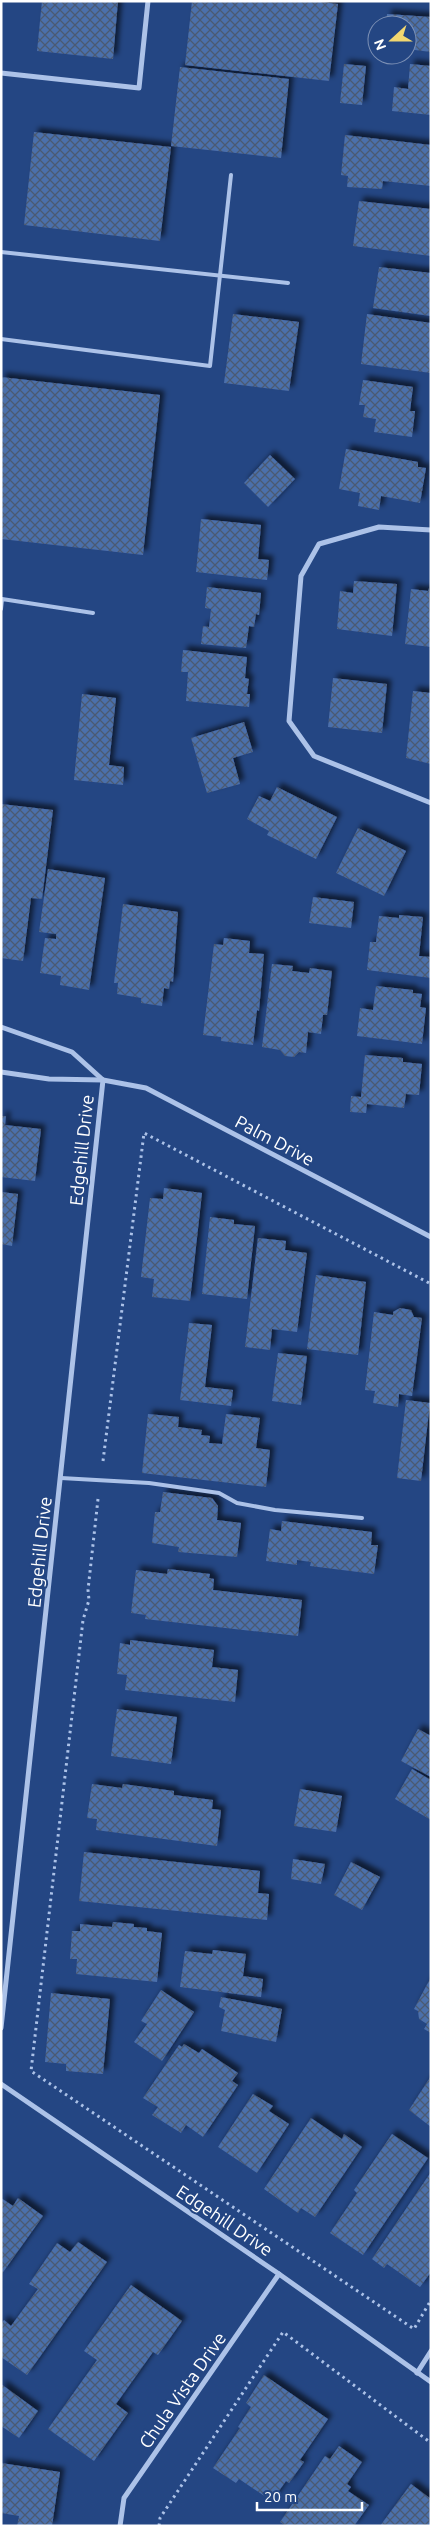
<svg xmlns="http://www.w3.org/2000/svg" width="432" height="2527" font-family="Ubuntu,sans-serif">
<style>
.building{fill:url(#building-cross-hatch);filter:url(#shadow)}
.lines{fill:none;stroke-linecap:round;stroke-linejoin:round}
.path{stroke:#acc2e8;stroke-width:3;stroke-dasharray:2.5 4;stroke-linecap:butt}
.service{stroke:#acc2e8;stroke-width:4}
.minor{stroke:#acc2e8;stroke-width:5}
.labels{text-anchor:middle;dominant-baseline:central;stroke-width:4;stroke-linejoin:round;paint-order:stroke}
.street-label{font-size:18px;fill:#fff;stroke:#244683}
</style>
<defs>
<pattern id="building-cross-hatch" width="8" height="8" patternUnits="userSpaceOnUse" patternTransform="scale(1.25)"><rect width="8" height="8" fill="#4c6fab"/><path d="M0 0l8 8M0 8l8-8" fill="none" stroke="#4c5a72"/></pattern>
<filter id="shadow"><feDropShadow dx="4.5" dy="-4.5" stdDeviation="2.5" flood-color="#0009"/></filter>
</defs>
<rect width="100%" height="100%" fill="#244683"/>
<g class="building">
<polygon points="42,1 118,1 113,59 37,51"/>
<polygon points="192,1 311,1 338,4 329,81 185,65"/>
<polygon points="387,14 431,17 431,52 407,49 407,25 386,25"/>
<polygon points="344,64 366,66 362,105 340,103"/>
<polygon points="410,64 431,66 431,115 392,111 394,87 408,89"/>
<polygon points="180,67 289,79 281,158 171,146"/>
<polygon points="34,132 171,147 160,241 24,225"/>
<polygon points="345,135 431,145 431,186 383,181 382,189 347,187 348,176 341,175"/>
<polygon points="359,201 431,209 431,256 353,246"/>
<polygon points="379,267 431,273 431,316 373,308"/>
<polygon points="233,314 299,322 289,391 224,383"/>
<polygon points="367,314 431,323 431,373 361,364"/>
<polygon points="1,377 160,395 143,555 1,539"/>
<polygon points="363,380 413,387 410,411 415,411 412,437 374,432 376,419 363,417 365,405 359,405"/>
<polygon points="346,449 418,462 418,467 426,468 420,503 381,496 379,510 358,506 360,493 339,489"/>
<polygon points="270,455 295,479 268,507 244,483"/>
<polygon points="201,519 261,525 258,559 269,560 267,580 196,572"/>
<polygon points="354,581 397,584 392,636 337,629 340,591 353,593"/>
<polygon points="207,587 261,593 259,615 256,614 254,627 249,626 246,648 201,644 203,626 209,627 211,609 205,608"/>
<polygon points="429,588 431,647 405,644 411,589 428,591"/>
<polygon points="183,650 247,657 245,678 249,679 247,694 250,694 249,707 186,701 188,672 181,672"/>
<polygon points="333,678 387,684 382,733 328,727"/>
<polygon points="413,691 431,693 431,764 406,758"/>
<polygon points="82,694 116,698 109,765 124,767 123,785 74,780"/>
<polygon points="244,722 253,752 233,758 240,784 207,793 191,738"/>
<polygon points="277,787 337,817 316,859 267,835 269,831 247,819 259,796 270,801"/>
<polygon points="1,804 53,810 42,899 31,898 23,961 1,958"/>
<polygon points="358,828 406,851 384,896 336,873"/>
<polygon points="48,869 105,878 89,990 60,985 61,976 40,973 45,938 56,939 56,934 39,932"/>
<polygon points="313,897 354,902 351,928 309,923"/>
<polygon points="123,904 178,912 173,982 170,981 169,989 164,988 162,1006 141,1003 141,998 117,994 118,983 114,983"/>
<polygon points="399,915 423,917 419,956 431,957 431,978 367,970 370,942 376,942 379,916 399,918"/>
<polygon points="224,938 250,941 249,953 264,954 259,1011 257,1010 253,1045 221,1041 221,1037 203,1035 214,944 223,945"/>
<polygon points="272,964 293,966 292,971 309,973 310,968 332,971 327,1015 323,1015 321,1034 308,1032 306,1053 299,1052 294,1057 285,1056 280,1050 262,1047"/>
<polygon points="376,986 413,990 413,993 422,994 420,1007 426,1008 422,1044 357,1036 360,1008 373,1010"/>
<polygon points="365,1055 403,1058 403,1062 422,1064 419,1095 406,1094 404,1108 367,1104 366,1113 350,1112 351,1096 361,1097"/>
<polygon points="1,1116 6,1116 5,1125 41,1129 35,1181 1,1177"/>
<polygon points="164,1188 202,1193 190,1301 152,1297 154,1279 141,1277 150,1198 163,1199"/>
<polygon points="1,1192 18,1194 12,1246 1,1244"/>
<polygon points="210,1217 234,1220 234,1224 255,1226 247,1299 202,1294"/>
<polygon points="258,1238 286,1241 285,1250 307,1253 297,1332 272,1329 270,1350 245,1347"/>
<polygon points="316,1275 366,1282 358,1355 307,1349"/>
<polygon points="400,1308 411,1310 414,1317 422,1318 412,1396 399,1394 398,1407 373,1403 375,1391 365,1390 374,1312 393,1315 393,1312"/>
<polygon points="189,1323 212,1325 205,1387 233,1390 231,1406 180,1400"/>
<polygon points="278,1353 307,1356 301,1405 272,1401"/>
<polygon points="406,1400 430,1403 421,1481 397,1478"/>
<polygon points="148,1414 179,1417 178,1427 202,1430 201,1435 210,1436 209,1443 222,1444 226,1414 260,1418 256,1448 270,1450 266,1487 142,1473"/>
<polygon points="163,1492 212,1498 218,1506 217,1520 241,1523 237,1557 178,1552 179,1547 152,1543 155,1512 160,1512"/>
<polygon points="282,1521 372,1532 371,1545 378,1545 374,1574 310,1566 311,1562 297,1560 297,1565 266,1561 270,1529 281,1531"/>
<polygon points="168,1569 210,1574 209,1578 214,1579 213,1590 302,1600 298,1636 145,1619 146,1615 131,1613 136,1570 167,1574"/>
<polygon points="130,1640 214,1650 212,1667 238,1670 235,1702 125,1690 127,1675 117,1674 120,1643 130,1645"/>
<polygon points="117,1709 177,1717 171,1764 111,1756"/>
<polygon points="418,1729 431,1736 431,1777 401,1761"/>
<polygon points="412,1769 431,1780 431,1820 395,1799"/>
<polygon points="92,1784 122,1788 123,1784 174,1791 174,1795 213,1800 212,1809 221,1810 217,1846 96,1830 97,1819 87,1818"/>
<polygon points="300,1789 342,1796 336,1832 294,1826"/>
<polygon points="84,1852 260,1871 258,1893 269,1894 267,1920 79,1901"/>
<polygon points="293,1859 325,1864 321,1884 291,1879"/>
<polygon points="351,1862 380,1877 362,1910 334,1895"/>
<polygon points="113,1922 134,1924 134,1927 147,1928 147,1931 162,1933 157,1982 76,1974 77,1959 70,1959 72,1931 80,1931 80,1924 112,1927"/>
<polygon points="213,1950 246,1954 243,1976 263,1979 261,1997 180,1987 185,1951 212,1954"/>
<polygon points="431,1977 431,2033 424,2029 427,2024 419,2019 418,2011 414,2009"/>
<polygon points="161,1990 194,2012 162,2061 134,2042 147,2024 141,2021"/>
<polygon points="51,1993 110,1999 103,2074 66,2071 66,2064 45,2062"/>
<polygon points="221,1997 282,2009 276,2042 221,2031 225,2010 219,2007"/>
<polygon points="184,2044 199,2053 202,2049 238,2073 232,2081 238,2085 203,2137 186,2125 181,2133 152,2115 158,2107 143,2098 179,2045 182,2047"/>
<polygon points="431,2076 431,2127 409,2110"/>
<polygon points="253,2094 273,2106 269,2111 289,2124 257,2173 218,2147"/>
<polygon points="311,2118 342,2139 344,2134 362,2147 315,2217 301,2208 298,2213 264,2189"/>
<polygon points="392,2134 428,2158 363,2255 330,2233 357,2193 354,2190"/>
<polygon points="431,2172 431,2272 420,2287 387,2264 384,2268 372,2259"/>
<polygon points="1,2198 13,2206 18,2198 43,2216 1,2275"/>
<polygon points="78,2242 107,2262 27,2375 1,2357 1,2324 4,2320 11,2326 38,2289 29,2284 57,2243 70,2252"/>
<polygon points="131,2285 182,2321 158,2355 153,2352 116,2404 128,2413 94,2461 48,2429 97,2360 84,2351"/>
<polygon points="264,2375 328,2419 300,2460 304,2462 289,2483 286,2481 272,2501 239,2479 236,2483 213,2468 240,2428 238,2427 251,2407 246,2403"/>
<polygon points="1,2384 38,2411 19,2438 1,2426"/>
<polygon points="339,2446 362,2462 347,2484 351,2487 348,2491 369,2505 354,2526 286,2526 280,2522 325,2456 330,2459"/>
<polygon points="1,2463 60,2472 52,2526 17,2526 19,2516 1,2513"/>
<polygon points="411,2484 431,2499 431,2526 380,2526"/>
</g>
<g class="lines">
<g class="path">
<polyline points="103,1461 144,1133 431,1284"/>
<polyline points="98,1499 88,1590 89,1600 83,1620 31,2071 414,2329 431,2300"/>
<polyline points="159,2526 160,2518 283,2332 431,2443"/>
</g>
<g class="service">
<polyline points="1,252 288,283"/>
<polyline points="1,339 210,366 231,175"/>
<polyline points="1,609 2,599 93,613"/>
<polyline points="61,1478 149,1483 219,1493 237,1503 275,1510 362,1518"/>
</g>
<g class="minor">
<polyline points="1,73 139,88 148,1"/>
<polyline points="431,530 379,527 319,544 301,576 289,721 314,756 431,803"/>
<polyline points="1,1027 72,1052 103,1080"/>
<polyline points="1,1072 49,1079 103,1080 146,1088 431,1237"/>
<polyline points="1,2028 103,1080"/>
<polyline points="1,2084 279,2274 431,2382"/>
<polyline points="417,2373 431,2351"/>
<polyline points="120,2526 124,2498 279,2274"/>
</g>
</g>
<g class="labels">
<g class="street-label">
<text transform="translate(275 1140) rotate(28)">Palm Drive</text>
<text transform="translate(81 1150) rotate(-84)">Edgehill Drive</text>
<text transform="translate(39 1552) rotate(-84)">Edgehill Drive</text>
<text transform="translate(225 2220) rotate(34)">Edgehill Drive</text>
<text transform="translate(182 2390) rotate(-55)">Chula Vista Drive</text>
</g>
</g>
<rect width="432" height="2527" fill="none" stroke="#ffffff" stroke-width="5"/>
<g transform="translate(392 40) rotate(249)"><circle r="24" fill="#244683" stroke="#7c90b5"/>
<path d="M0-4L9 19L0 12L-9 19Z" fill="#f2d770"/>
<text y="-8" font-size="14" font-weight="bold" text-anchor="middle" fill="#ffffff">N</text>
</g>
<path d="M257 2502v8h105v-8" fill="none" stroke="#ffffff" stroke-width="2.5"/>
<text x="264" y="2502" font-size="15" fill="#ffffff" stroke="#244683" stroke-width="4" paint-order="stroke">20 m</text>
</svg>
